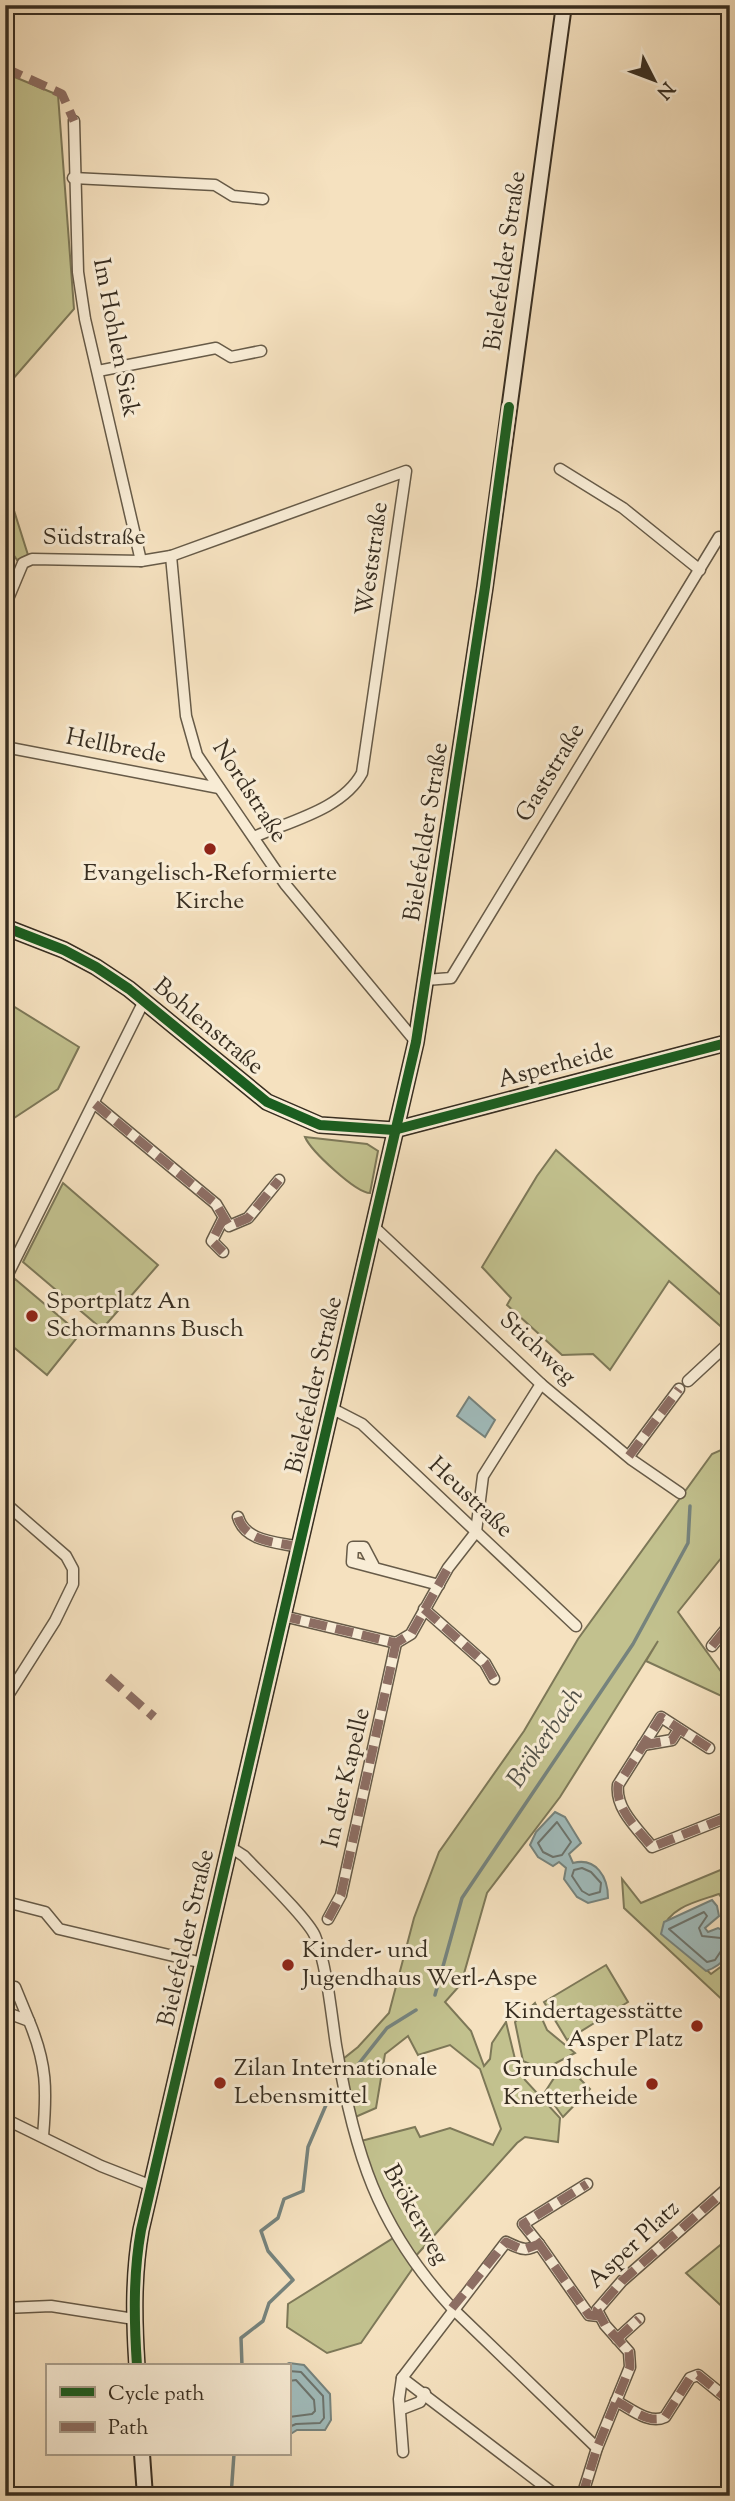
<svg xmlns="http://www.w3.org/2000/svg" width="735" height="2501" font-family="'Sorts Mill Goudy',serif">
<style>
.green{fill:#c2c18e;stroke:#7d7858;stroke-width:2}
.water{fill:#a0bbbb;stroke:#76837d;stroke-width:2}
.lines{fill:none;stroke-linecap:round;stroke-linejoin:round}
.shore{stroke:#6c746e;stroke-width:2}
.stream{stroke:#76837d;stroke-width:3.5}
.street-casing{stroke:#675b48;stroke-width:13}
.secondary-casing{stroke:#382e21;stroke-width:18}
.street{stroke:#f8ecd5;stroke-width:10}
.secondary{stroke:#f8ecd5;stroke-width:14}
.quiet{stroke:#8d6e63;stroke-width:9;stroke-dasharray:18 9;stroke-linecap:butt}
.cycleway-casing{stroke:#f8ecd5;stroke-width:15}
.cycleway{stroke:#1b5e20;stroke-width:10}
.poi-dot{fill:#8f2418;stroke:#f8ecd5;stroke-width:2.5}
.labels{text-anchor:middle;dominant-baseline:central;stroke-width:6;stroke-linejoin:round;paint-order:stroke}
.street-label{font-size:24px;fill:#382e21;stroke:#f8ecd5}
.poi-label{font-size:24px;fill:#382e21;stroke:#f8ecd5;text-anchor:start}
.water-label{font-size:26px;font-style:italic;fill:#525148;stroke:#f8ecd5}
</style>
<rect width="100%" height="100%" fill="#f5e1bf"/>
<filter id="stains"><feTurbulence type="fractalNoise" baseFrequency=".00286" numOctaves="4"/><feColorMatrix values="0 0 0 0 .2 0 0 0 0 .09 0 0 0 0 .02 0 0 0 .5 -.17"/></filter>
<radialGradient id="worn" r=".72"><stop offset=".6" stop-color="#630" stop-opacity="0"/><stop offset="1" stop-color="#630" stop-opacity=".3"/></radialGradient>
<g class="green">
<polygon points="5,73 58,95 74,309 5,388"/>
<polygon points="5,482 28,555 17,560 5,542"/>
<polygon points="5,1001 79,1047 58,1089 5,1124"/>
<path d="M 305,1137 L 367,1144 L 378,1151 L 370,1193 C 356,1193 311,1151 305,1137 Z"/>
<polygon points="556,1150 730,1303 730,1326 726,1331 669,1281 610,1370 593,1354 562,1355 507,1305 511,1298 482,1267 537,1176"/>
<polygon points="63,1183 158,1265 102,1329 23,1262"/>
<polygon points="15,1279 80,1334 47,1375 5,1340 5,1298"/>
<polygon points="730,1446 730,1547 678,1612 730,1684 730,1700 646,1661 658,1641 560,1797 487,1893 461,1984 445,2002 471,2031 484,2066 490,2059 492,2043 506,2022 515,2059 525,2080 560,2118 558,2142 525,2137 517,2143 414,2258 373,2186 361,2141 415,2127 420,2137 450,2128 493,2145 501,2129 480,2069 450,2045 418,2055 408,2036 385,2054 376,2108 353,2118 343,2059 358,2047 389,2013 414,1918 439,1852 524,1731 578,1639 712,1454"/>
<path d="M 730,1866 L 730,1911 L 719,1894 C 699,1901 668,1907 663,1930 L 711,1974 L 730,1960 L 730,2007 L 624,1908 L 622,1879 L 641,1903 Z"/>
<polygon points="606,1965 628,2002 567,2040 544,2002"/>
<polygon points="535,2003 547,2030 575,2053 543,2070 523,2061 515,2022"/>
<polygon points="585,2068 580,2079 590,2089 563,2117 545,2092 556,2075"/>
<polygon points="395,2237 413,2268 361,2343 327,2353 287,2327 288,2304"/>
<polygon points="730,2237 730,2314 686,2273"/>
</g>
<g class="water">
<polygon points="469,1397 495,1420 485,1437 457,1416"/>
<path d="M 555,1812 L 565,1817 L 581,1843 L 569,1854 L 573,1863 C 596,1857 608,1877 608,1898 L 588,1903 L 577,1897 L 564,1879 L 566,1868 L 559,1862 L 553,1866 L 538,1857 L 530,1845 L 536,1832 Z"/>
<path d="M 712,1900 L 717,1906 L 719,1916 L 705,1928 L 708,1932 L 718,1928 L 729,1933 C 732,1952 724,1965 706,1971 L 661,1934 L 664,1922 Z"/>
<polygon points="289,2363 304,2365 330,2394 331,2420 325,2430 297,2430 289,2435 289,2366 283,2366"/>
</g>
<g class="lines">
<g class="shore">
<polygon points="557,1822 571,1842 562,1855 553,1857 543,1852 538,1843"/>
<polygon points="582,1868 591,1872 601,1883 600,1892 589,1895 582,1891 572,1876 574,1870"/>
<polyline points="730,1939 702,1936 699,1928 707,1916 704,1912 669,1929 707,1962 715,1960 723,1948 730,1947"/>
<polyline points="289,2371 301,2372 323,2396 324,2418 320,2423 296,2424 289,2427"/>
<polyline points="289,2381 296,2380 314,2400 315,2411 312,2414 289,2417"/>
</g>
<g class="stream">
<polyline points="435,1995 462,1898 633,1644 688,1543 690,1506"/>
<polyline points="242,2366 241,2338 263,2321 269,2303 293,2280 268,2251 261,2231 278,2218 284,2199 303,2191 308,2147 326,2105 387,2028 416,2010"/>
<polyline points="231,2496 234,2454"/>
</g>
<defs>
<g id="street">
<polyline points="74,121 78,272 85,319 141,561"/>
<polyline points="73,178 215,185 233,196 263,199"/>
<polyline points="98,371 216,348 231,357 261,351"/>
<polyline points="560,469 623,508 700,570"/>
<polyline points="171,556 186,716 197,755 285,884 416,1042"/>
<path d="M 5,606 L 23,563 L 32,559 L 141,561 L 171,556 L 406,471 L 362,773 C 343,809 290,821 254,837"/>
<polyline points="5,747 219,788"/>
<polyline points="426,980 451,978 719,537"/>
<polyline points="95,1104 216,1204 229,1226 248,1218 279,1180"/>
<polyline points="223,1219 212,1241 223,1252"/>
<polyline points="373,1226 541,1384 632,1460 680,1493"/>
<polyline points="5,1280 144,1001"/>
<polyline points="688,1381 730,1342"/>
<polyline points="331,1408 362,1424 576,1626"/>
<polyline points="629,1456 679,1389"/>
<polyline points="5,1503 66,1556 73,1569 73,1584 55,1621 5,1700"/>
<path d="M 238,1517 C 245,1542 277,1542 299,1547"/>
<polyline points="375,1568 364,1547 353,1547 352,1562 439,1585"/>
<polyline points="424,1609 485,1663 494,1679"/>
<polyline points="283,1616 396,1643 411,1634 448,1568 476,1532 483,1476 541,1384"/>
<polyline points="712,1646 730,1624"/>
<polyline points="643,1745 672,1740 679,1729"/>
<path d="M 709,1748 L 661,1717 L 618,1785 C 615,1809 638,1829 652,1847 L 730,1816"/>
<path d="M 230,1847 L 244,1856 C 259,1872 308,1919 315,1936 C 327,1966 331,2012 336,2045 C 354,2152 377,2227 452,2308 L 597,2448"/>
<polyline points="10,1903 45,1912 59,1929 203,1963"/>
<polyline points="328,1919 341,1895 396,1643"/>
<polyline points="5,1996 15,1987 29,2021"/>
<path d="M 5,2012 L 29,2021 C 47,2064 47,2090 43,2136"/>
<polyline points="5,2119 101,2166 152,2186"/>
<polyline points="539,2244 589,2315 599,2316"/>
<polyline points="5,2308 51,2306 134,2319"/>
<polyline points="617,2339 639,2319"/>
<polyline points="402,2378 557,2496"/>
<path d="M 616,2401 C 630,2408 649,2425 665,2417 L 690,2378 L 698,2375 L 730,2401"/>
<polyline points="402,2409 420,2402 425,2393"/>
<path d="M 403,2452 L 399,2399 L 402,2378 L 506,2242 C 519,2248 526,2253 539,2244 L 523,2224 L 587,2184"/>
<polyline points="582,2496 597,2448 630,2367 629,2352 605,2325 597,2310 622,2281 730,2186"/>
<polyline points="725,2496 730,2489"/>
</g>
<g id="secondary">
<polyline points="5,927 64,950 96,967 129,989 267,1102 320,1125 394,1130 730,1042"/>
<path d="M 137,2366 C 134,2320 133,2275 141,2230 L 416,1042 L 485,587 L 564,5"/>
<polyline points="142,2454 145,2496"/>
<polyline points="360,2496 386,2496"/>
</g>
</defs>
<use href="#street" class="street-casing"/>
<use href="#secondary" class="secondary-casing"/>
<use href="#street" class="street"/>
<use href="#secondary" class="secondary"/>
<g class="quiet">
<polyline points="5,68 62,94 74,121"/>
<polyline points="95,1104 216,1204 229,1226 248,1218 279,1180"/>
<polyline points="223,1219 212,1241 223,1252"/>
<polyline points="629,1456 679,1389"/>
<path d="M 238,1517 C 245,1542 277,1542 299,1547"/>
<polyline points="424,1609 485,1663 494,1679"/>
<polyline points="283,1616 396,1643 411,1634 448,1568"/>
<polyline points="712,1646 730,1624"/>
<polyline points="108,1677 154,1717"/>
<polyline points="643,1745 672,1740 679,1729"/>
<path d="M 709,1748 L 661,1717 L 618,1785 C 615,1809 638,1829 652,1847 L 730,1816"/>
<polyline points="328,1919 341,1895 396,1643"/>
<polyline points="539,2244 589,2315 599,2316"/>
<polyline points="452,2308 506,2242 523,2250 539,2244 523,2224 587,2184"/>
<polyline points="617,2339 639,2319"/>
<path d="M 616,2401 C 630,2408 649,2425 665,2417 L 690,2378 L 698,2375 L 730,2401"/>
<polyline points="582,2496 597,2448 630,2367 629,2352 605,2325 597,2310 622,2281 730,2186"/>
<polyline points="725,2496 730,2489"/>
</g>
<defs>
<g id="cycleway">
<polyline points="5,927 64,950 96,967 129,989 267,1102 320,1125 394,1130 730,1042"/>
<path d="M 137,2366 C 134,2320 133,2275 141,2230 L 416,1042 L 485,587 L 509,407"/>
</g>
</defs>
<use href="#cycleway" class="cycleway-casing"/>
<use href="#cycleway" class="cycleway"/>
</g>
<g class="poi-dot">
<circle cx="210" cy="849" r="7"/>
<circle cx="32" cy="1316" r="7"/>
<circle cx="288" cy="1965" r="7"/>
<circle cx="697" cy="2026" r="7"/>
<circle cx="220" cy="2083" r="7"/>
<circle cx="652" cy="2084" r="7"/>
</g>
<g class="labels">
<g class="street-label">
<text transform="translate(506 261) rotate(-82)">Bielefelder Straße</text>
<text transform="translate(115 338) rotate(79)">Im Hohlen Siek</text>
<text x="94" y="538">Südstraße</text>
<text transform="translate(373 559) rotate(-82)">Weststraße</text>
<text transform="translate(116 747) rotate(11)">Hellbrede</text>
<text transform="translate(551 773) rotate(-59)">Gaststraße</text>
<text transform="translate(249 792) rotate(57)">Nordstraße</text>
<text transform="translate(427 832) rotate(-81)">Bielefelder Straße</text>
<text transform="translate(208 1027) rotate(40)">Bohlenstraße</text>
<text transform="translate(556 1066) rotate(-15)">Asperheide</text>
<text transform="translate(537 1349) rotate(43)">Stichweg</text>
<text transform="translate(315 1385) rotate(-77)">Bielefelder Straße</text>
<text transform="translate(470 1498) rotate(43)">Heustraße</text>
<text transform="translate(347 1778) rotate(-77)">In der Kapelle</text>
<text transform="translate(187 1938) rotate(-77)">Bielefelder Straße</text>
<text transform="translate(415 2215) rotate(61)">Brökerweg</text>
<text transform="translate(634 2245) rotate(-43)">Asper Platz</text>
</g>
<g class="poi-label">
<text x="210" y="874" text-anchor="middle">Evangelisch-Reformierte<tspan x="210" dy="28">Kirche</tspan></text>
<text x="46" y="1302">Sportplatz An<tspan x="46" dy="28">Schormanns Busch</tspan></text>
<text x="302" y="1951">Kinder- und<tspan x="302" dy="28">Jugendhaus Werl-Aspe</tspan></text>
<text x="683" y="2012" text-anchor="end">Kindertagesstätte<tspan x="683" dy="28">Asper Platz</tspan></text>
<text x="234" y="2069">Zilan Internationale<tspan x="234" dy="28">Lebensmittel</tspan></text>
<text x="638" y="2070" text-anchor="end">Grundschule<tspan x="638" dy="28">Knetterheide</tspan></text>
</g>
<g class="water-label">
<text transform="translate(546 1738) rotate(-56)">Brökerbach</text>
</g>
</g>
<rect width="735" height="2501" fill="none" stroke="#f5e1bf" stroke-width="28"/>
<rect x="7" y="7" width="721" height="2487" fill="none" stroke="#382e21" stroke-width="3.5"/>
<rect x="14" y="14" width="707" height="2473" fill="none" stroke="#382e21" stroke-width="2"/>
<rect x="46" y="2364" width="245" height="91" fill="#f8ecd5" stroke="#aba08d" stroke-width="2"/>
<rect x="60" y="2387" width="35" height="10" fill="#1b5e20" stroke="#aba08d" stroke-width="2"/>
<text x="108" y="2400" font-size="21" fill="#382e21">Cycle path</text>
<rect x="60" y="2422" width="35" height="10" fill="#8d6e63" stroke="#aba08d" stroke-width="2"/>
<text x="108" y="2434" font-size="21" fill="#382e21">Path</text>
<g transform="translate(654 80) rotate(132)" stroke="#f8ecd5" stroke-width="5" paint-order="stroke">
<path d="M0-5L12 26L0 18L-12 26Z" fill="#382e21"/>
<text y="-10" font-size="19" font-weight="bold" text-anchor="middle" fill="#382e21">N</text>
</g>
<rect width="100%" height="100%" filter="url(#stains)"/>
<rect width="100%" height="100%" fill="url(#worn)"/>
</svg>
